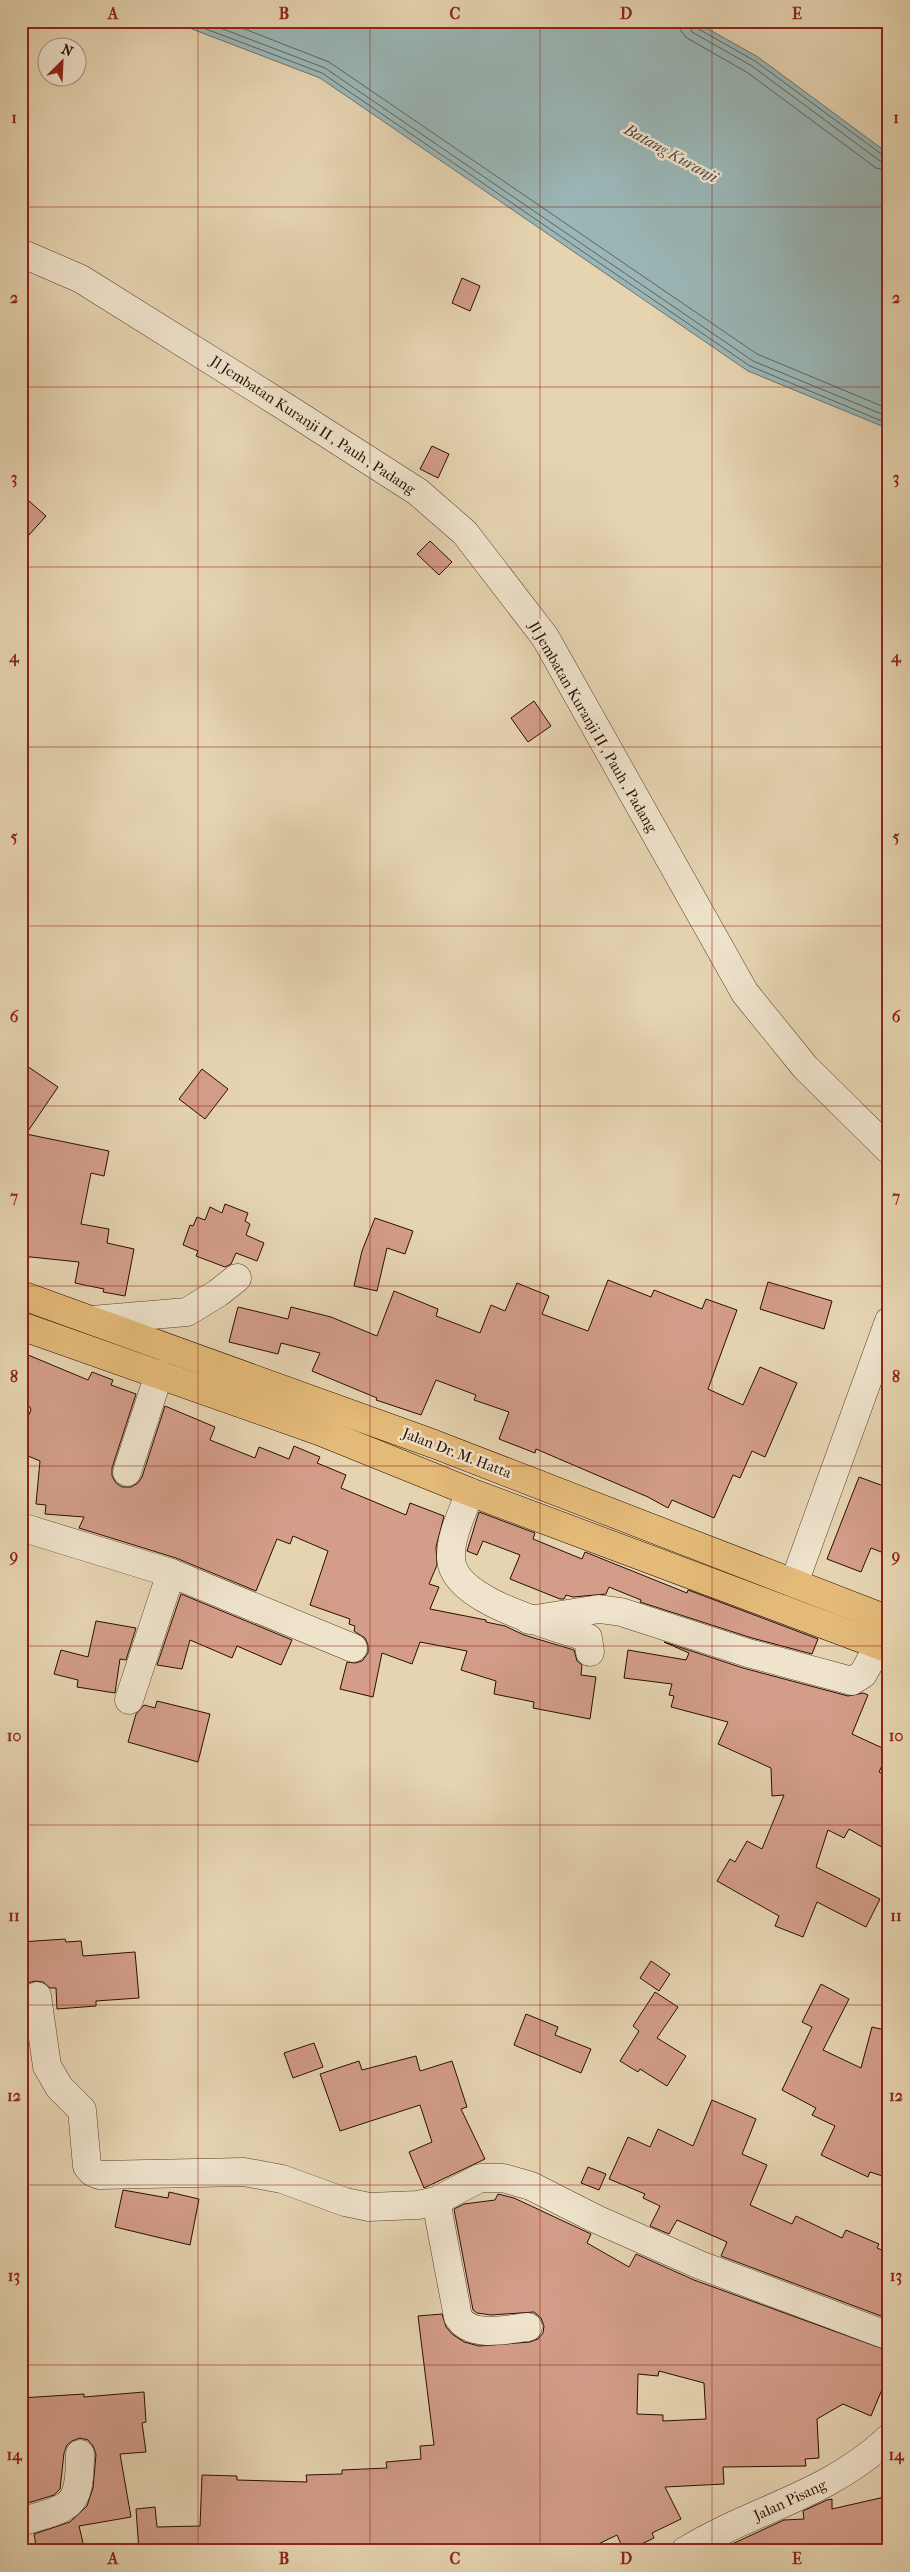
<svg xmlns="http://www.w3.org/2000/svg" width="910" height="2572" font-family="'IM FELL French Canon',serif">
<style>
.water{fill:#9ab6b6;stroke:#6d726d}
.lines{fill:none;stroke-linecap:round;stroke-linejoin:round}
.shore{stroke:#62625b;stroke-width:1}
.building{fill:#d39d89;stroke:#290d00;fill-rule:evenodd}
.minor-casing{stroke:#583f2c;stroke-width:29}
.major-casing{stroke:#290d00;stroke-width:29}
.minor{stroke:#efe3cc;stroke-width:28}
.major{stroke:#e3ba78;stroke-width:28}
.grid{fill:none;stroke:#8f2418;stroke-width:1;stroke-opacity:0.55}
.labels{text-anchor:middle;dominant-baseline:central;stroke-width:5;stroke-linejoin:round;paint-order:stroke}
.street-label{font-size:15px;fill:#290d00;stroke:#efe3cc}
.water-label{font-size:16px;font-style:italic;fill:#514840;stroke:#efe3cc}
.neatline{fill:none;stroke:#8f2418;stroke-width:2}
.grid-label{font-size:16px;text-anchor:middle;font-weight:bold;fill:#8f2418}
</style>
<rect width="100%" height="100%" fill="#e6d4b1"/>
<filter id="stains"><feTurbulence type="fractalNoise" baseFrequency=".004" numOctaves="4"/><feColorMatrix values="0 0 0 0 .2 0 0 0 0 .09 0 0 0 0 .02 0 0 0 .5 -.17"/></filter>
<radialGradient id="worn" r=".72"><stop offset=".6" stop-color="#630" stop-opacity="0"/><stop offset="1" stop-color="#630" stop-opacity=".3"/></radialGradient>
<polygon class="water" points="171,21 694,21 758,57 889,154 889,429 748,371 320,78"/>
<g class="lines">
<g class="shore">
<polyline points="185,21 322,73 750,366 889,424"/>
<polyline points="202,21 325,68 753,361 889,417"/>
<polyline points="224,21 329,62 757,354 889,409"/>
<polyline points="679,21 681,31 687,38 748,73 876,168 889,171"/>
<polyline points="687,21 692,32 752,66 880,161 889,164"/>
<polyline points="693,21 695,27 755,61 884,156 889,157"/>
</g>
</g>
<g class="building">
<polygon points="462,278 480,286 470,311 452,303"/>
<polygon points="432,446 449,454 438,478 420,469"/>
<polygon points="21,494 46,516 21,544"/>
<polygon points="430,541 452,562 439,575 417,554"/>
<polygon points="534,701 551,726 528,742 511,718"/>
<polygon points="21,1062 58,1087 26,1134 109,1151 104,1176 91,1173 81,1224 109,1229 107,1243 134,1249 125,1296 103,1292 104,1289 75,1283 79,1262 21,1256"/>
<polygon points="202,1069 228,1089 205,1119 179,1099"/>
<polygon points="225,1204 248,1213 245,1221 250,1224 246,1235 264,1243 257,1261 236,1253 231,1264 225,1267 196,1256 198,1251 183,1245 190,1225 193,1226 197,1217 205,1220 210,1207 222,1213"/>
<polygon points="375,1218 413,1231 405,1254 387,1248 377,1291 354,1286 362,1251"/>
<polygon points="608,1280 651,1297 654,1290 702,1309 706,1299 737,1310 708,1389 743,1405 760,1367 797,1383 765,1457 752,1451 740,1478 733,1475 714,1518 672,1500 668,1508 648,1497 536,1449 535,1453 499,1439 509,1412 474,1400 476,1395 436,1380 421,1415 376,1400 377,1398 312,1371 320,1353 281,1343 278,1354 229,1342 238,1307 288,1319 291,1307 331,1317 377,1336 394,1291 438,1309 436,1316 480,1333 491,1305 505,1311 517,1283 549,1296 542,1314 588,1331"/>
<polygon points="768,1282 832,1301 824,1329 760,1309"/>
<polygon points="21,1352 88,1380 92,1372 113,1380 111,1385 136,1394 112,1468 112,1476 116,1483 122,1487 131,1487 138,1483 142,1477 165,1406 215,1427 210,1440 255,1458 259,1447 289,1459 294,1446 320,1457 317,1463 346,1475 341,1488 406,1515 410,1503 444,1516 436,1547 437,1565 429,1584 439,1587 430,1609 486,1620 486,1622 505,1626 524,1635 574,1650 577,1661 582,1665 581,1675 596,1677 590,1719 533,1708 534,1702 494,1694 496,1681 461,1670 467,1651 420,1642 412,1664 382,1653 373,1697 340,1689 347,1662 355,1663 362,1661 368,1653 368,1645 365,1638 354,1631 355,1626 349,1624 350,1619 310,1605 328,1551 293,1536 290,1544 277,1539 256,1591 176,1558 79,1528 84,1517 45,1514 46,1505 36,1504 40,1461 21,1453 21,1432 31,1410 30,1407 21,1403"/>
<polygon points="859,1477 889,1488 889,1555 871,1548 861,1572 827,1559"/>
<polygon points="479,1512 535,1533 533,1539 582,1559 585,1552 687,1593 688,1590 818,1639 812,1654 752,1638 640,1602 641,1600 609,1587 606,1594 573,1597 566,1595 564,1599 560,1599 510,1579 520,1555 483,1541 477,1555 467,1551"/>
<polygon points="181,1594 292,1640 281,1665 237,1646 232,1658 190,1640 182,1669 157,1665"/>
<polygon points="96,1621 136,1628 126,1660 120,1659 115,1693 77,1687 78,1680 54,1674 61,1650 88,1657"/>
<polygon points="664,1642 743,1668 848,1696 863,1693 868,1695 852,1734 889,1751 879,1772 889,1777 889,1851 849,1829 844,1838 828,1830 816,1867 880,1899 866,1927 817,1902 803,1937 775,1926 779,1916 717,1881 730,1859 735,1862 747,1841 762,1849 784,1795 772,1796 771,1768 718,1744 728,1722 671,1707 674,1696 669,1695 672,1684 624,1678 628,1650 686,1660 689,1653"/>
<polygon points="157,1701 210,1714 198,1762 128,1742 136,1714 144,1705 155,1708"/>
<polygon points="65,1939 66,1942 81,1941 83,1956 135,1952 139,1998 96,2001 96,2006 57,2009 56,1988 50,1988 43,1982 35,1981 28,1983 21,1990 21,1942"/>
<polygon points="651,1961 670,1974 659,1991 640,1978"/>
<polygon points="821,1984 849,1999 823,2050 861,2068 872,2027 889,2031 889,2178 870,2172 868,2177 821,2155 835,2126 812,2115 816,2108 782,2090 812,2027 802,2022"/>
<polygon points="655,1992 678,2007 657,2038 686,2056 667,2086 640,2069 638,2072 620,2061 639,2031 633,2026"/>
<polygon points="526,2014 558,2027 555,2035 591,2049 581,2073 514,2045"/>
<polygon points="314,2043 323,2067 293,2078 284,2053"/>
<polygon points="416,2056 420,2071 452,2061 467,2107 461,2109 485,2159 424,2188 409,2152 432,2142 420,2105 340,2131 320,2074 359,2061 362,2070"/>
<polygon points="712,2100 756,2119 742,2154 767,2165 750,2205 792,2224 796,2216 842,2238 846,2230 879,2244 877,2248 889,2253 889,2319 721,2256 727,2242 677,2220 669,2234 650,2226 660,2206 643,2198 645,2194 609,2179 628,2137 650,2147 658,2129 693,2146"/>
<polygon points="588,2167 606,2174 599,2190 581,2183"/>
<polygon points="123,2190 168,2198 169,2192 199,2199 190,2245 115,2227"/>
<path d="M 498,2194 L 514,2198 L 591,2234 L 587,2243 L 629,2267 L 636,2254 L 694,2280 L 889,2351 L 889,2389 L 883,2387 L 871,2416 L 843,2404 L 817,2419 L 819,2458 L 805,2459 L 806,2466 L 723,2467 L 724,2484 L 665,2487 L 681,2519 L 652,2533 L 654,2538 L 627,2551 L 624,2551 L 617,2535 L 584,2551 L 139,2551 L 136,2509 L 155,2507 L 157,2527 L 200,2526 L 202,2475 L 237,2476 L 237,2480 L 307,2482 L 306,2475 L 342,2474 L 342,2470 L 387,2468 L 386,2462 L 421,2459 L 420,2446 L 434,2445 L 418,2316 L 442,2314 L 446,2327 L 452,2334 L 464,2342 L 479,2346 L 530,2342 L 538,2339 L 543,2333 L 544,2326 L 541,2318 L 534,2312 L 491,2315 L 477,2313 L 473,2310 L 454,2209 L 464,2204 L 495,2200 ZM 659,2371 L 704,2383 L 706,2419 L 663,2421 L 663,2415 L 637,2414 L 638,2374 L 658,2376 Z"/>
<polygon points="144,2392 146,2422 142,2423 146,2452 120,2454 131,2517 79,2526 84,2547 67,2551 37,2551 34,2534 70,2522 87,2506 93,2488 96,2454 93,2446 88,2440 80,2438 72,2441 67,2445 64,2453 60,2489 54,2495 28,2503 24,2480 21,2481 21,2398 84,2394 84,2397"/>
<polygon points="889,2496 889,2551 717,2551 784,2520 804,2519 803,2511 827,2500 832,2499 832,2509"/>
</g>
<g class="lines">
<defs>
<g id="minor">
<polyline points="21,253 81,279 284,406 418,492 465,533 545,637 745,993 805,1067 889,1150"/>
<polyline points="92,1320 187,1312 218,1293 237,1278"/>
<polyline points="127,1472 159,1374"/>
<path d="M 470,1492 C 463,1512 450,1536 451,1558 C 452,1602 555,1626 588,1638 L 590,1652"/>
<polyline points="21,1527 171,1573 353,1648"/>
<polyline points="794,1583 889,1321"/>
<polyline points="529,1620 599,1609 621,1612 748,1653 852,1681 863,1674 879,1645"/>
<polyline points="129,1700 171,1573"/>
<polyline points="37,1996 47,2066 59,2087 82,2110 87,2166 92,2172 99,2175 244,2172 282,2179 345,2202 369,2207 418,2205 436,2201 480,2178 503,2178 531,2186 596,2219 700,2265 889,2336"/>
<path d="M 436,2201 L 458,2317 C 471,2339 508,2329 528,2327"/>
<path d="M 21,2522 C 70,2506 80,2511 80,2454"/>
<path d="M 685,2551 C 755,2508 826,2497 889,2438"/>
</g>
<g id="major">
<polyline points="21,1295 434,1444 889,1620"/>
<polyline points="21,1326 319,1431 470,1492 889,1649"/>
</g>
</defs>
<use href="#minor" class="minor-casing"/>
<use href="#major" class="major-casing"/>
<use href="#minor" class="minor"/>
<use href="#major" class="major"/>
</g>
<path class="grid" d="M 198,21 L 198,2551M 370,21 L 370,2551M 540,21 L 540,2551M 712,21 L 712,2551M 21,207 L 889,207M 21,387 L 889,387M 21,567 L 889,567M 21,747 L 889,747M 21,926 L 889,926M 21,1106 L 889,1106M 21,1286 L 889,1286M 21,1466 L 889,1466M 21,1646 L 889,1646M 21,1825 L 889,1825M 21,2005 L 889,2005M 21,2185 L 889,2185M 21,2365 L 889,2365"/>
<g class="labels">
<g class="street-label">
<text transform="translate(313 425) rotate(33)">Jl Jembatan Kuranji II , Pauh , Padang</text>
<text transform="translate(593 727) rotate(60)">Jl Jembatan Kuranji II , Pauh , Padang</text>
<text transform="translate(457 1453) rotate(21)">Jalan Dr. M. Hatta</text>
<text transform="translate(790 2500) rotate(-25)">Jalan Pisang</text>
</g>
<g class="water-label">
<text transform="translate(671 153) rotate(29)">Batang Kuranji</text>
</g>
</g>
<rect width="910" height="2572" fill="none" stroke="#e6d4b1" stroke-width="55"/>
<g transform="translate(62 62) rotate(24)"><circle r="24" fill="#efe3cc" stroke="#a08d7a"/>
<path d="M0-4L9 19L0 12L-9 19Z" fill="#8f2418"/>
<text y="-8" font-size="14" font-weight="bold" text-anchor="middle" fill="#290d00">N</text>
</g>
<rect x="28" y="28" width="854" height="2516" class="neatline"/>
<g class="grid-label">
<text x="113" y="19">A</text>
<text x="284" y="19">B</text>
<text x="455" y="19">C</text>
<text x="626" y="19">D</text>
<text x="797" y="19">E</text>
<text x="14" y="123">1</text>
<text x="896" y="123">1</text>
<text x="14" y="303">2</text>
<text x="896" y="303">2</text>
<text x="14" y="483">3</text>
<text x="896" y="483">3</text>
<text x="14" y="662">4</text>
<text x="896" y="662">4</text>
<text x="14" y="842">5</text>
<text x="896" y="842">5</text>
<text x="14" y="1022">6</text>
<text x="896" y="1022">6</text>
<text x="14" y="1202">7</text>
<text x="896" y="1202">7</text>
<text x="14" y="1382">8</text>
<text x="896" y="1382">8</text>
<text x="14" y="1561">9</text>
<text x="896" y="1561">9</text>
<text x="14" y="1741">10</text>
<text x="896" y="1741">10</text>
<text x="14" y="1921">11</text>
<text x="896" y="1921">11</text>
<text x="14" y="2101">12</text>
<text x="896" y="2101">12</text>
<text x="14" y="2281">13</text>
<text x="896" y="2281">13</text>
<text x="14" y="2460">14</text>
<text x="896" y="2460">14</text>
<text x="113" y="2564">A</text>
<text x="284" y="2564">B</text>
<text x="455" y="2564">C</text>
<text x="626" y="2564">D</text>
<text x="797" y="2564">E</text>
</g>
<rect width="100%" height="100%" filter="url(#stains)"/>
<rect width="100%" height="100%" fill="url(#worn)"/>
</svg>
